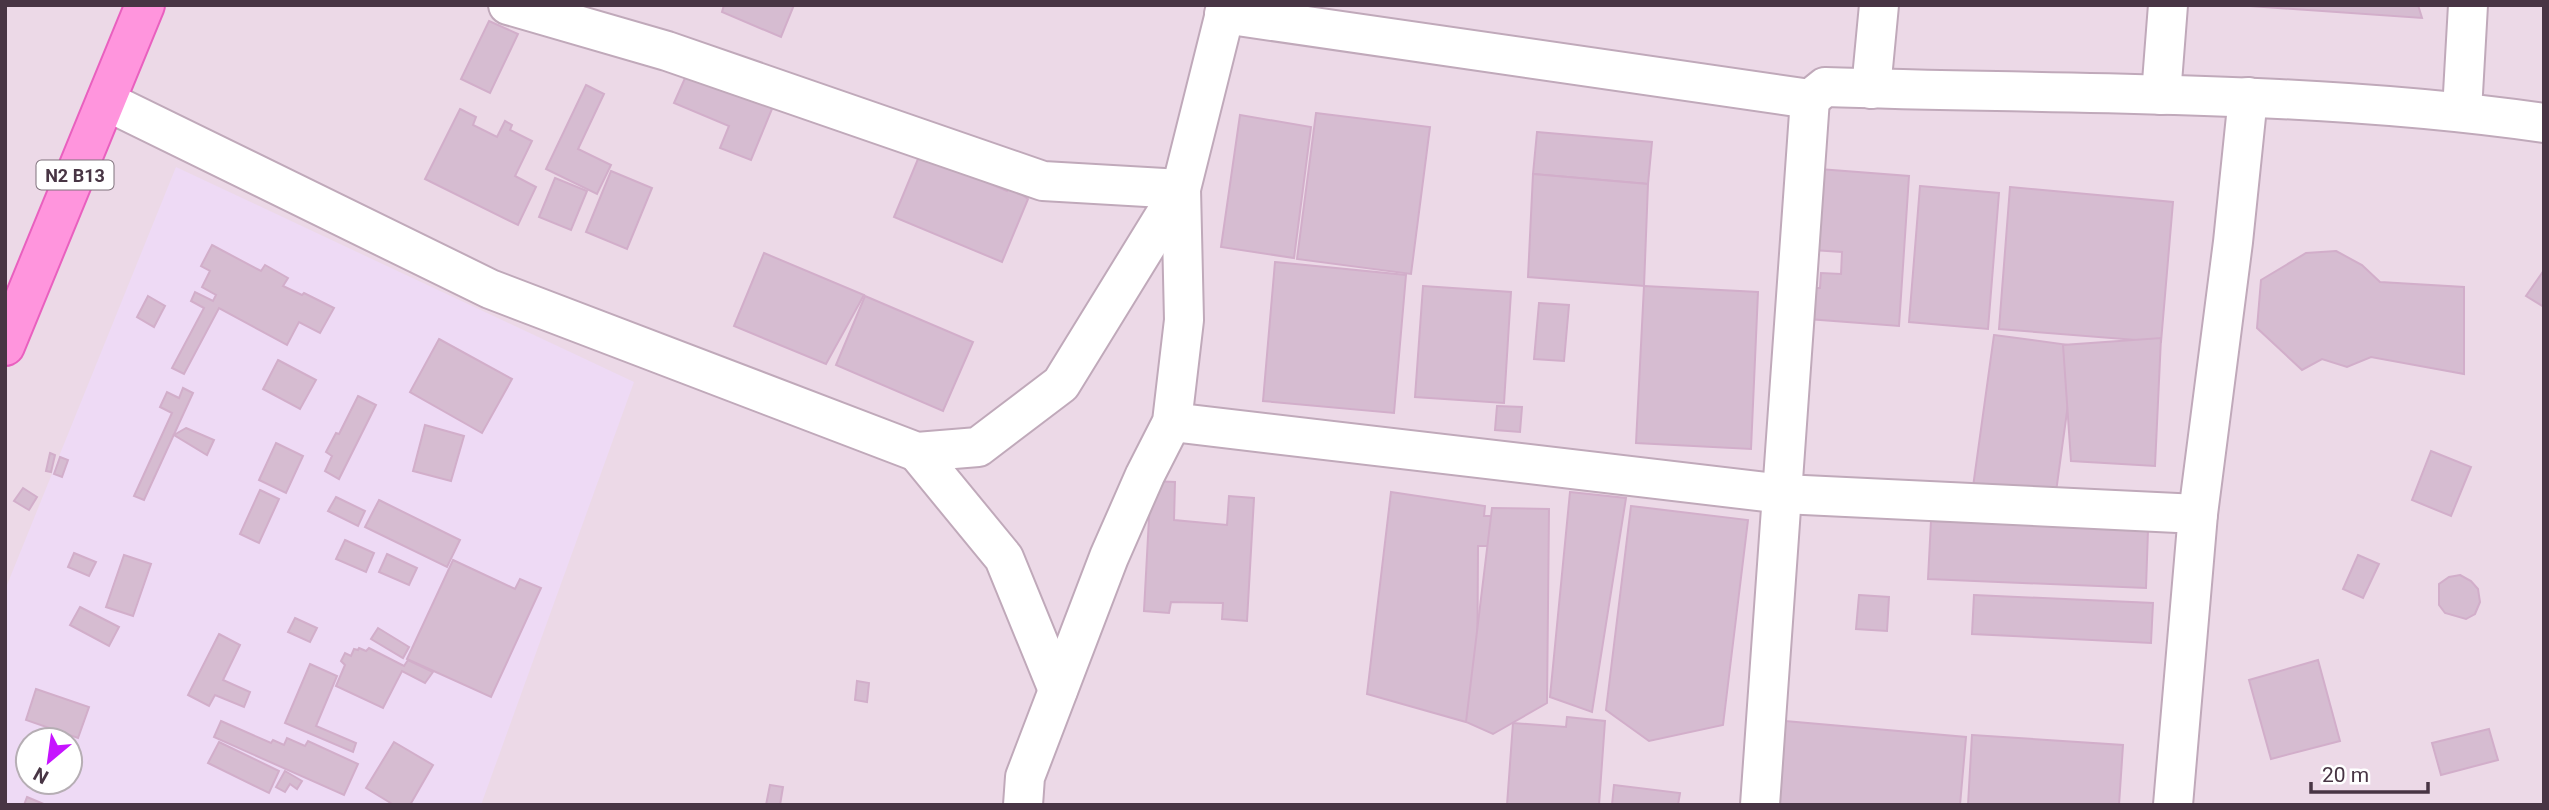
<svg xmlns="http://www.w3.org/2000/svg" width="2549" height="810" font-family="Roboto,sans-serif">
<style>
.residential{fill:#ecd9e7;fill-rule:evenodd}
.medical{fill:#eedaf5;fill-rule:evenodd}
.building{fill:#d6bcd1;stroke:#d2aeca;stroke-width:2}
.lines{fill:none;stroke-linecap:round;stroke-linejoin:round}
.minor-casing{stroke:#c0a9ba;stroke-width:42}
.primary-casing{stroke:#e960bf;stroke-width:42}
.minor{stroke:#fff;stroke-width:38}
.primary{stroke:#ff95dd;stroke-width:38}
.labels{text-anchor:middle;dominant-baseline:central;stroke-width:7;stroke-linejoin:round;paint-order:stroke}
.shield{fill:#fff;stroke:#7f727c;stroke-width:2}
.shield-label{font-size:18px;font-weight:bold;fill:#483544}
</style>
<rect width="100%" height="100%" fill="#f4e7f0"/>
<path class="residential" d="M 5,5 L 2544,5 L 2544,805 L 5,805 ZM 28,740 L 70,740 L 70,782 L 28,782 Z"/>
<path class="medical" d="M 176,167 L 634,382 L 481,805 L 5,805 L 5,590 ZM 28,740 L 70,740 L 70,782 L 28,782 Z"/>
<g class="building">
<polygon points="724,5 794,5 781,37 722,12"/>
<polygon points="2236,5 2418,5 2422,18"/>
<polygon points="489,21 518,34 490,93 461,79"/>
<polygon points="689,69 774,104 751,160 720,148 729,126 674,103"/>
<polygon points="586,85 604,94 578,149 611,165 597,194 546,169"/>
<polygon points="460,109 476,117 473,125 497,137 505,121 512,125 510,130 532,141 515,176 536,187 518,225 425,179"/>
<polygon points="1316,113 1430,127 1411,274 1297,259"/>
<polygon points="1240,115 1311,127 1294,258 1221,247"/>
<polygon points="1537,132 1652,142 1648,184 1533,174"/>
<polygon points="920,154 1007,191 1010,186 1028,199 1002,262 894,217"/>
<polygon points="1819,169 1909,176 1899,326 1808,319 1810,288 1820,288 1821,273 1841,274 1842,252 1813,250"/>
<polygon points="611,171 652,188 627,249 586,232"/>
<polygon points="1533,174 1648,184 1644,286 1528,277"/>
<polygon points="555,178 587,191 571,230 539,217"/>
<polygon points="1920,186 1999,193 1988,329 1909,322"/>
<polygon points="2010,187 2173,202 2161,342 1999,329"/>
<polygon points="212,245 261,271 265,265 288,278 283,286 302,295 304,293 334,308 320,333 299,322 287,345 219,308 184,374 172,368 204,308 191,301 195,292 213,301 216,295 202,287 210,271 201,266"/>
<polygon points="2336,251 2362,265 2380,282 2464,287 2464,374 2371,357 2347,367 2322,359 2302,370 2257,328 2261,280 2306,253"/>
<polygon points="764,253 864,295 826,364 734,326"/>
<polygon points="1275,262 1406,275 1394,413 1263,401"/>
<polygon points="2544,270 2544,307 2526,296"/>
<polygon points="1423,286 1511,292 1504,403 1415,397"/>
<polygon points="1644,286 1758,292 1751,449 1636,443"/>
<polygon points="148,296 165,306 154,327 137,317"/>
<polygon points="865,296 973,342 943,411 836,365"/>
<polygon points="1539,303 1569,305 1564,361 1534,359"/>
<polygon points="1994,335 2076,346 2055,499 1973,487"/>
<polygon points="2161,338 2155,466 2071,461 2063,345"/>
<polygon points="439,339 512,379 482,433 410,392"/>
<polygon points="278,360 316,380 300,409 263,389"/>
<polygon points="183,388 193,393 144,500 134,496 172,413 160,407 167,392 179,398"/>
<polygon points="358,396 376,405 339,479 325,471 332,456 326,452 336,433 339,434"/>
<polygon points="1497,406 1522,407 1520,432 1495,430"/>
<polygon points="425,425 464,436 451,481 413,471"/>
<polygon points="186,428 214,440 207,455 174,435"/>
<polygon points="276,443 303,456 286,493 259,480"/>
<polygon points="2431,451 2471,467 2451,516 2412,500"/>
<polygon points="50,453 55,455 51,472 46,471"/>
<polygon points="60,457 68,460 62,477 54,474"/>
<polygon points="1151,481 1175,482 1174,520 1227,525 1229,496 1254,498 1247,621 1222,619 1223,603 1171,602 1169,613 1144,611"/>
<polygon points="23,488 37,497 29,510 14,501"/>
<polygon points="260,490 279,499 259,543 240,534"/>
<polygon points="1391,492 1485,506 1484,516 1493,516 1493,546 1478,546 1477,707 1466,722 1367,694"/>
<polygon points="1570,492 1626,498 1592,712 1550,697"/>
<polygon points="336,497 365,511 358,526 328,511"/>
<polygon points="379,500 460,540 447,567 365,527"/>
<polygon points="1631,506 1748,520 1723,725 1649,741 1606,710"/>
<polygon points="1492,508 1549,509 1547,703 1493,734 1466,722"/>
<polygon points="1931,521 2148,530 2146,588 1928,579"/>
<polygon points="345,540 374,553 366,572 336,559"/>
<polygon points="74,553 96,562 89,576 68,567"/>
<polygon points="387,554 417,568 409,585 379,572"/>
<polygon points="124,555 151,564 133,616 106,607"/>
<polygon points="2358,555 2379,564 2363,598 2343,589"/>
<polygon points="453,560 515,589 520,579 541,588 491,697 407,659"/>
<polygon points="2460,575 2471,581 2478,589 2480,602 2475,614 2466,619 2445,613 2439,605 2439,584 2449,577"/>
<polygon points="1859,595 1889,597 1887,631 1856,629"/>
<polygon points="1974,595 2153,603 2151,643 1972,634"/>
<polygon points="80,607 119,627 109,646 70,625"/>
<polygon points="295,618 317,628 310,642 288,632"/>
<polygon points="378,628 409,647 403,658 371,639"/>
<polygon points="219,634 240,645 223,680 250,692 244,707 215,695 209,706 188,695"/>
<polygon points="359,648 366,651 369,648 404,666 408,660 433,672 425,683 402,671 383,708 336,686 345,665 341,661 345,653 351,656 354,649 358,650"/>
<polygon points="2318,660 2340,741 2271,759 2249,680"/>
<polygon points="310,664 337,676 316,726 356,743 353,752 285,723"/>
<polygon points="857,681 869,683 867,702 855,700"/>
<polygon points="36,689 89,707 78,738 26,720"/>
<polygon points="1567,717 1605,721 1599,805 1507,805 1513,723 1566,727"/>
<polygon points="221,721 271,743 273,740 284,745 287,738 305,746 308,741 358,764 344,795 214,737"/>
<polygon points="1785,721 1966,737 1960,805 1777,805"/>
<polygon points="2489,729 2498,760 2441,775 2432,743"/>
<polygon points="1972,735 2123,745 2119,805 1968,805"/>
<polygon points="219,742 279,771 269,793 208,763"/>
<polygon points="394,742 433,765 410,805 394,805 366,788"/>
<polygon points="285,771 302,781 297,789 290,784 285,792 276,787"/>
<polygon points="770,785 783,787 780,805 766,805"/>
<polygon points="1614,785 1680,793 1678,805 1612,805"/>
<polygon points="27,797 46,805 24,805"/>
</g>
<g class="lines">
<defs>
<g id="minor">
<polyline points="508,5 667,51 1043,181 1181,189 1184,320 1172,422 1145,475 1109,557 1025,777 1023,805"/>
<path d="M 1224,14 L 1810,99 L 1825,87 C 2065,95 2306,89 2544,123"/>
<polyline points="1871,89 1879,5"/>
<polyline points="2161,95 2168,5"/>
<polyline points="106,101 490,289 917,452 978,447 1061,384 1181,189 1227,5"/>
<polyline points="2462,111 2468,5"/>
<polyline points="1172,422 1783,494 2198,514"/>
<polyline points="917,452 1004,558 1058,690"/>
<polyline points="1760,805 1810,99"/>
<polyline points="2173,805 2198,514 2233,242 2248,97"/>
</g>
<polyline id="primary" points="5,346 145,5"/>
</defs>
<use href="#minor" class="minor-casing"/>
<use href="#primary" class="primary-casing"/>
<use href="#minor" class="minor"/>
<use href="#primary" class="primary"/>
</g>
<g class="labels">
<rect class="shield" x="36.5" y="160.5" width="77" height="29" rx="5"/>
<g class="shield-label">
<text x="75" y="175">N2 B13</text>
</g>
</g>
<rect width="2549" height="810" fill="none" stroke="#483544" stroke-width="14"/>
<g transform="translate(49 761) rotate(209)"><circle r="33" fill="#ffffff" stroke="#b6aeb4" stroke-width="2"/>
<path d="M0-5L12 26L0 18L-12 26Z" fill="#c613ff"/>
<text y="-10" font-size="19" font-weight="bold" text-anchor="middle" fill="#483544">N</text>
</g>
<path d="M2311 782v10h117v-10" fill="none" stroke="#483544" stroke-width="3.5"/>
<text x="2322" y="782" font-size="21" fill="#483544" stroke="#ffffff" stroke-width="5" paint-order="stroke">20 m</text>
</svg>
